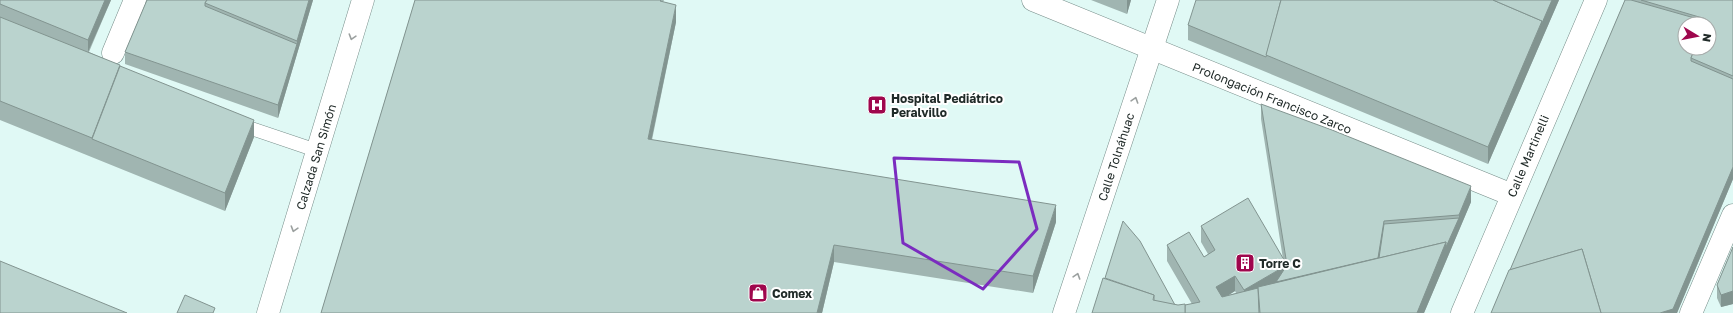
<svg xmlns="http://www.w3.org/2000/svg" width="1733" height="313" font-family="'Golos Text',sans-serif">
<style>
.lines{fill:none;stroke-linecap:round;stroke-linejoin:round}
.lane-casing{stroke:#768d89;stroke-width:14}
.street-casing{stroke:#768d89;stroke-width:23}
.secondary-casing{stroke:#768d89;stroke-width:23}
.lane{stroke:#fff;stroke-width:13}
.street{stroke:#fff;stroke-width:22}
.secondary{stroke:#fff;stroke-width:22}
.wall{fill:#a0b5b1;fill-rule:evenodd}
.shaded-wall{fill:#829490}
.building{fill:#bad3ce;stroke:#829490}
.oneway{stroke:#9ba09f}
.marked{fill:none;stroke:#7b2cbf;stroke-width:3;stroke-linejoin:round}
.labels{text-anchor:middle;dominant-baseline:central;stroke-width:4;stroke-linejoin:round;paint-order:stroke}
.poi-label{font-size:12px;font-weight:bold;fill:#212b29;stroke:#fff;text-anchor:start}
.street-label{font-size:12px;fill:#212b29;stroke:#fff}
</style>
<rect width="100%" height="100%" fill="#e0f9f5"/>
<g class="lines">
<defs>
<polyline id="lane" points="238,124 318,151"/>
<g id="street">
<polyline points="1033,0 1512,195"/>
<polyline points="113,53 135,0"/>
<polyline points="1064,313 1168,0"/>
<polyline points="1462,313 1596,0"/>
<polyline points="1691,313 1733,215"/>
</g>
<polyline id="secondary" points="268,313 363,0"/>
</defs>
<use href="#lane" class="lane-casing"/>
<use href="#street" class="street-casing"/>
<use href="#secondary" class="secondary-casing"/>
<use href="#lane" class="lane"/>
<use href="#street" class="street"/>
<use href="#secondary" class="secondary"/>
</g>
<g class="wall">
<polygon points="0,0 111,0 89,52 120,66 254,137 225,211 0,120"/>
<polygon points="147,0 313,0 278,118 125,64 125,52"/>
<polygon points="415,0 664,0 663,2 676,22 652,140 1056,222 1033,293 834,262 822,313 321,313"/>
<polygon points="1091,0 1131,0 1127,14"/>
<polygon points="1559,0 1488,164 1266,72 1188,40 1188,25"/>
<polygon points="1625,0 1733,0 1733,179 1677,313 1491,313 1510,270"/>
<path d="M 1261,104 L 1471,202 L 1424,313 L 1092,313 L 1175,305 L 1185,305 L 1192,304 L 1167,261 L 1167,245 L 1204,257 L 1208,254 L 1201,242 L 1201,226 L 1283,259 L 1261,119 ZM 1235,291 L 1236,293 L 1229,295 Z"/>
<polygon points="1733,247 1733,304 1721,307 1717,298 1717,285"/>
</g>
<g class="shaded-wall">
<polygon points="105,0 111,0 88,52 88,40"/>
<polygon points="309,0 313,0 278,118 278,105 297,44 297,41"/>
<polygon points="1127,0 1131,0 1127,14"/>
<polygon points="1552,0 1559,0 1488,164 1488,147 1542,21"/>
<polygon points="676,5 676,22 648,156 648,139"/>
<polygon points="254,120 254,137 225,211 225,193"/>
<polygon points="1733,167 1733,179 1677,313 1660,313"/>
<polygon points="1471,186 1471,202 1424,313 1417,313 1258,297 1244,306 1244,290 1287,265 1384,221 1384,237 1459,218 1459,215"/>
<polygon points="1056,205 1056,222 1033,293 1033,276"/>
<polygon points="834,245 834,262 822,313 817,313"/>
<polygon points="1235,276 1235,291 1216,303 1216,287"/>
<polygon points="1733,291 1733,304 1721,307 1721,295"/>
</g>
<g class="building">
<polygon points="0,0 105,0 88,40 0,4"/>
<polygon points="147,0 207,0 205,3 205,6 297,44 278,105 125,52"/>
<polygon points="207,0 309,0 297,41 205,3"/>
<polygon points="415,0 661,0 660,1 676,5 648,139 1056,205 1033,276 834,245 817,313 321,313"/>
<polygon points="1196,0 1281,0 1266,57 1188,25"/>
<polygon points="1281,0 1493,0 1542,21 1488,147 1266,55"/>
<polygon points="1493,0 1552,0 1542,23 1542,21"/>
<polygon points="1625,0 1631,0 1705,21 1704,24 1685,24 1685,48 1695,48 1691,58 1691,61 1733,79 1733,167 1673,309 1660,313 1601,313 1582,249 1510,270"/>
<polygon points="1641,0 1733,0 1733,76 1691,58 1695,48 1709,48 1709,24 1704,24 1706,19"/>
<polygon points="0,17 120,65 92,138 0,101"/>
<polygon points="120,66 254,120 225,193 92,139"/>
<polygon points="1261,104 1332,130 1471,186 1459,215 1384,221 1378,258 1276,282 1287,265"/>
<polygon points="1248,198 1287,265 1244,290 1235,276 1216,287 1222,297 1258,288 1259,313 1185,313 1185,305 1200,302 1167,245 1189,232 1204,257 1215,250 1201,226"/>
<polygon points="1459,218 1446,247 1446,242 1379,258 1384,224"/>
<polygon points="1123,221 1140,241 1175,305 1154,301 1154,295 1105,278"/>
<polygon points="1446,242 1417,313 1260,313 1258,287"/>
<polygon points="1733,247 1733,291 1721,295 1717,285"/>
<polygon points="1582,249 1601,313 1491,313 1509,270"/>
<polygon points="0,261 127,313 0,313"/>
<polygon points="1103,278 1154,295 1153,300 1178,305 1185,304 1185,313 1092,313"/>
<polygon points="185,295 215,308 213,313 177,313"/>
</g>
<defs><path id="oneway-chevron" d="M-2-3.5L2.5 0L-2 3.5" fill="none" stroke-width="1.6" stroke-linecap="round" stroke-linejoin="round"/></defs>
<g class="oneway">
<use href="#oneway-chevron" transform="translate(352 37) rotate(107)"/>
<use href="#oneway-chevron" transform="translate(1135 100) rotate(-72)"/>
<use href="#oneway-chevron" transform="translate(294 229) rotate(107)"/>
<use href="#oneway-chevron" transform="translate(1077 276) rotate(-72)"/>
</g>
<path class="marked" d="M 894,158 L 1019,162 L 1037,229 L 983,289 L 903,243 Z"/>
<defs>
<symbol id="hospital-square" viewBox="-11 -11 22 22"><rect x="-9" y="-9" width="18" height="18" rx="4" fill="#9f074d" stroke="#fff"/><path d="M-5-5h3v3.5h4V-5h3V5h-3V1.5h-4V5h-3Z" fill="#fff"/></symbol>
<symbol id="building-square" viewBox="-11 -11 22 22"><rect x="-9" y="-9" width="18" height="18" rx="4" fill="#9f074d" stroke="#fff"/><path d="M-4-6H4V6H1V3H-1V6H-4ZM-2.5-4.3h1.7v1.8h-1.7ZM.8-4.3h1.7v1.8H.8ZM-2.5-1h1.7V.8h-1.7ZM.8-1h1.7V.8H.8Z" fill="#fff"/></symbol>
<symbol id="shop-square" viewBox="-11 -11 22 22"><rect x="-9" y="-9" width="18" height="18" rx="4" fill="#9f074d" stroke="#fff"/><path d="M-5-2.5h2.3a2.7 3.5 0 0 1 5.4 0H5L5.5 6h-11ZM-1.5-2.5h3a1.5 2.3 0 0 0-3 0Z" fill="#fff"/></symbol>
</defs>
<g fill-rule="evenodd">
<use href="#hospital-square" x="866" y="94" width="22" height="22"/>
<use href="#building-square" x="1234" y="252" width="22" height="22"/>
<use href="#shop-square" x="747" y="282" width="22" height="22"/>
</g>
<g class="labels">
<g class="poi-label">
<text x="891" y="98">Hospital Pediátrico<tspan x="891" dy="14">Peralvillo</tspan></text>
<text x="1259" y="263">Torre C</text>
<text x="772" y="293">Comex</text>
</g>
<g class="street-label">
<text transform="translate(1272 98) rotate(22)">Prolongación Francisco Zarco</text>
<text transform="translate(1528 156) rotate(-67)">Calle Martinelli</text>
<text transform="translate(316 157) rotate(-73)">Calzada San Simón</text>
<text transform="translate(1116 157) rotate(-72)">Calle Tolnáhuac</text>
</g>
</g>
<g transform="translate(1697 36) rotate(100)"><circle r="19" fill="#ffffff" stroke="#a6aaa9"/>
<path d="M0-3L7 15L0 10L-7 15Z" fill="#9f074d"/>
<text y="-6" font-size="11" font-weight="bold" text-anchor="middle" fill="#212b29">N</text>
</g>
</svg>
